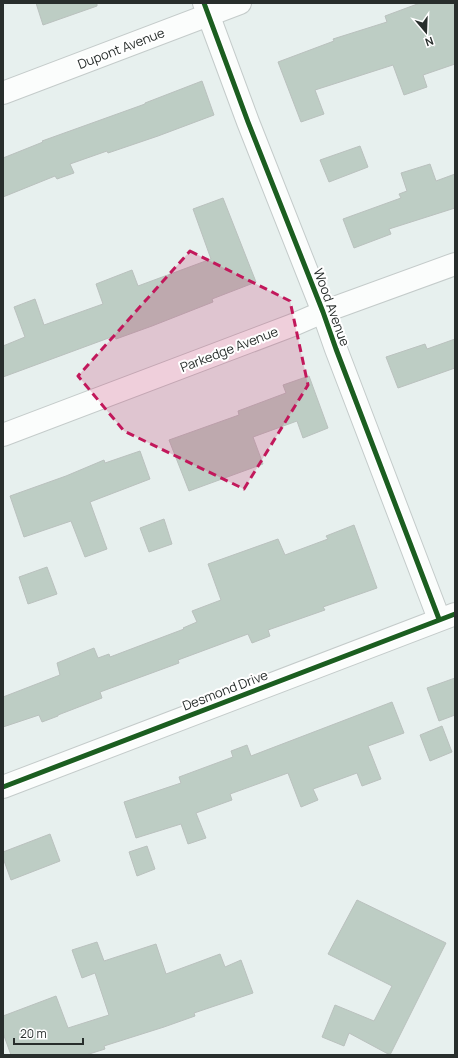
<svg xmlns="http://www.w3.org/2000/svg" width="458" height="1058" font-family="Manrope,sans-serif">
<style>
.building{fill:#bdcdc4;stroke:#bac1be}
.lines{fill:none;stroke-linecap:round;stroke-linejoin:round}
.minor-casing{stroke:#c4cbca;stroke-width:24}
.minor{stroke:#fbfdfc;stroke-width:22}
.cycleway-casing{stroke:#fff;stroke-width:8}
.cycleway{stroke:#1b5e20;stroke-width:5}
.marked{fill:#c2185b;fill-opacity:0.2;stroke:#c2185b;stroke-width:3;stroke-dasharray:8 5;stroke-linejoin:round}
.labels{text-anchor:middle;dominant-baseline:central;stroke-width:4;stroke-linejoin:round;paint-order:stroke}
.street-label{font-size:13px;fill:#282e2c;stroke:#fff}
</style>
<rect width="100%" height="100%" fill="#e7f0ee"/>
<g class="building">
<polygon points="36,3 97,3 97,6 43,25"/>
<polygon points="420,3 455,3 455,64 423,75 427,87 404,95 393,65 315,90 324,114 301,122 278,62 334,41 333,39 387,22 385,16"/>
<polygon points="202,81 214,115 158,136 108,153 107,151 70,164 74,173 57,179 55,176 3,197 3,158 43,142 42,141 145,104 145,103"/>
<polygon points="360,146 368,167 329,182 320,160"/>
<polygon points="430,164 436,181 455,174 455,208 389,229 391,234 354,248 343,219 401,198 399,194 407,191 401,173"/>
<polygon points="223,198 256,282 212,299 213,302 152,326 116,339 114,336 3,377 3,346 25,337 14,307 35,299 44,325 103,304 96,284 132,270 138,286 211,259 193,209"/>
<polygon points="455,339 455,368 398,388 386,357 425,344 427,349"/>
<polygon points="309,376 328,428 303,438 297,421 253,437 263,464 189,491 169,440 239,415 238,411 286,393 283,385"/>
<polygon points="140,451 150,479 90,502 107,549 85,557 71,521 24,537 10,496 66,476 104,460 105,463"/>
<polygon points="164,519 172,544 149,552 140,528"/>
<polygon points="354,525 377,588 323,607 325,610 268,630 270,636 252,643 248,634 178,660 179,663 100,692 102,698 58,715 58,716 42,722 39,715 3,727 3,697 60,675 57,663 94,648 98,658 109,654 110,657 184,629 183,628 197,622 192,611 221,600 208,564 278,539 285,555 328,539 326,536"/>
<polygon points="47,567 57,594 28,604 19,577"/>
<polygon points="455,678 455,715 439,721 427,688"/>
<polygon points="392,702 404,733 368,746 381,779 362,786 357,773 313,789 318,800 301,807 288,773 230,794 232,800 196,813 206,838 188,844 181,824 136,838 124,802 181,783 179,777 233,757 231,751 247,745 251,756"/>
<polygon points="442,726 452,752 430,761 420,735"/>
<polygon points="50,834 60,861 11,880 3,858 3,852"/>
<polygon points="147,846 155,869 137,876 129,852"/>
<polygon points="357,900 446,943 390,1055 349,1033 344,1046 322,1037 335,1005 374,1021 392,986 328,954"/>
<polygon points="97,942 104,961 156,944 166,974 220,954 225,967 241,960 253,993 194,1013 195,1016 164,1027 104,1046 105,1049 86,1055 11,1055 3,1033 3,1016 56,996 68,1028 109,1015 95,973 82,978 72,950"/>
</g>
<g class="lines">
<defs>
<g id="minor">
<polyline points="204,3 248,122 323,312 336,349 439,619"/>
<polyline points="3,93 240,3"/>
<polyline points="3,435 293,325 323,312 455,264"/>
<polyline points="3,787 455,614"/>
</g>
</defs>
<use href="#minor" class="minor-casing"/>
<use href="#minor" class="minor"/>
<defs>
<g id="cycleway">
<polyline points="204,3 248,122 323,312 336,349 439,619"/>
<polyline points="3,787 455,614"/>
</g>
</defs>
<use href="#cycleway" class="cycleway-casing"/>
<use href="#cycleway" class="cycleway"/>
</g>
<path class="marked" d="M 190,251 L 290,301 L 308,385 L 244,489 L 124,431 L 78,376 Z"/>
<g class="labels">
<g class="street-label">
<text transform="translate(121 48) rotate(-21)">Dupont Avenue</text>
<text transform="translate(332 307) rotate(70)">Wood Avenue</text>
<text transform="translate(229 349) rotate(-21)">Parkedge Avenue</text>
<text transform="translate(225 690) rotate(-21)">Desmond Drive</text>
</g>
</g>
<rect width="458" height="1058" fill="none" stroke="#282e2c" stroke-width="8"/>
<g transform="translate(426 32) rotate(161)" stroke="#ffffff" stroke-width="3" paint-order="stroke">
<path d="M0-3L7 15L0 10L-7 15Z" fill="#282e2c"/>
<text y="-6" font-size="11" font-weight="bold" text-anchor="middle" fill="#282e2c">N</text>
</g>
<path d="M14 1038v6h69v-6" fill="none" stroke="#282e2c" stroke-width="2"/>
<text x="20" y="1038" font-size="12" fill="#282e2c" stroke="#ffffff" stroke-width="3" paint-order="stroke">20 m</text>
</svg>
